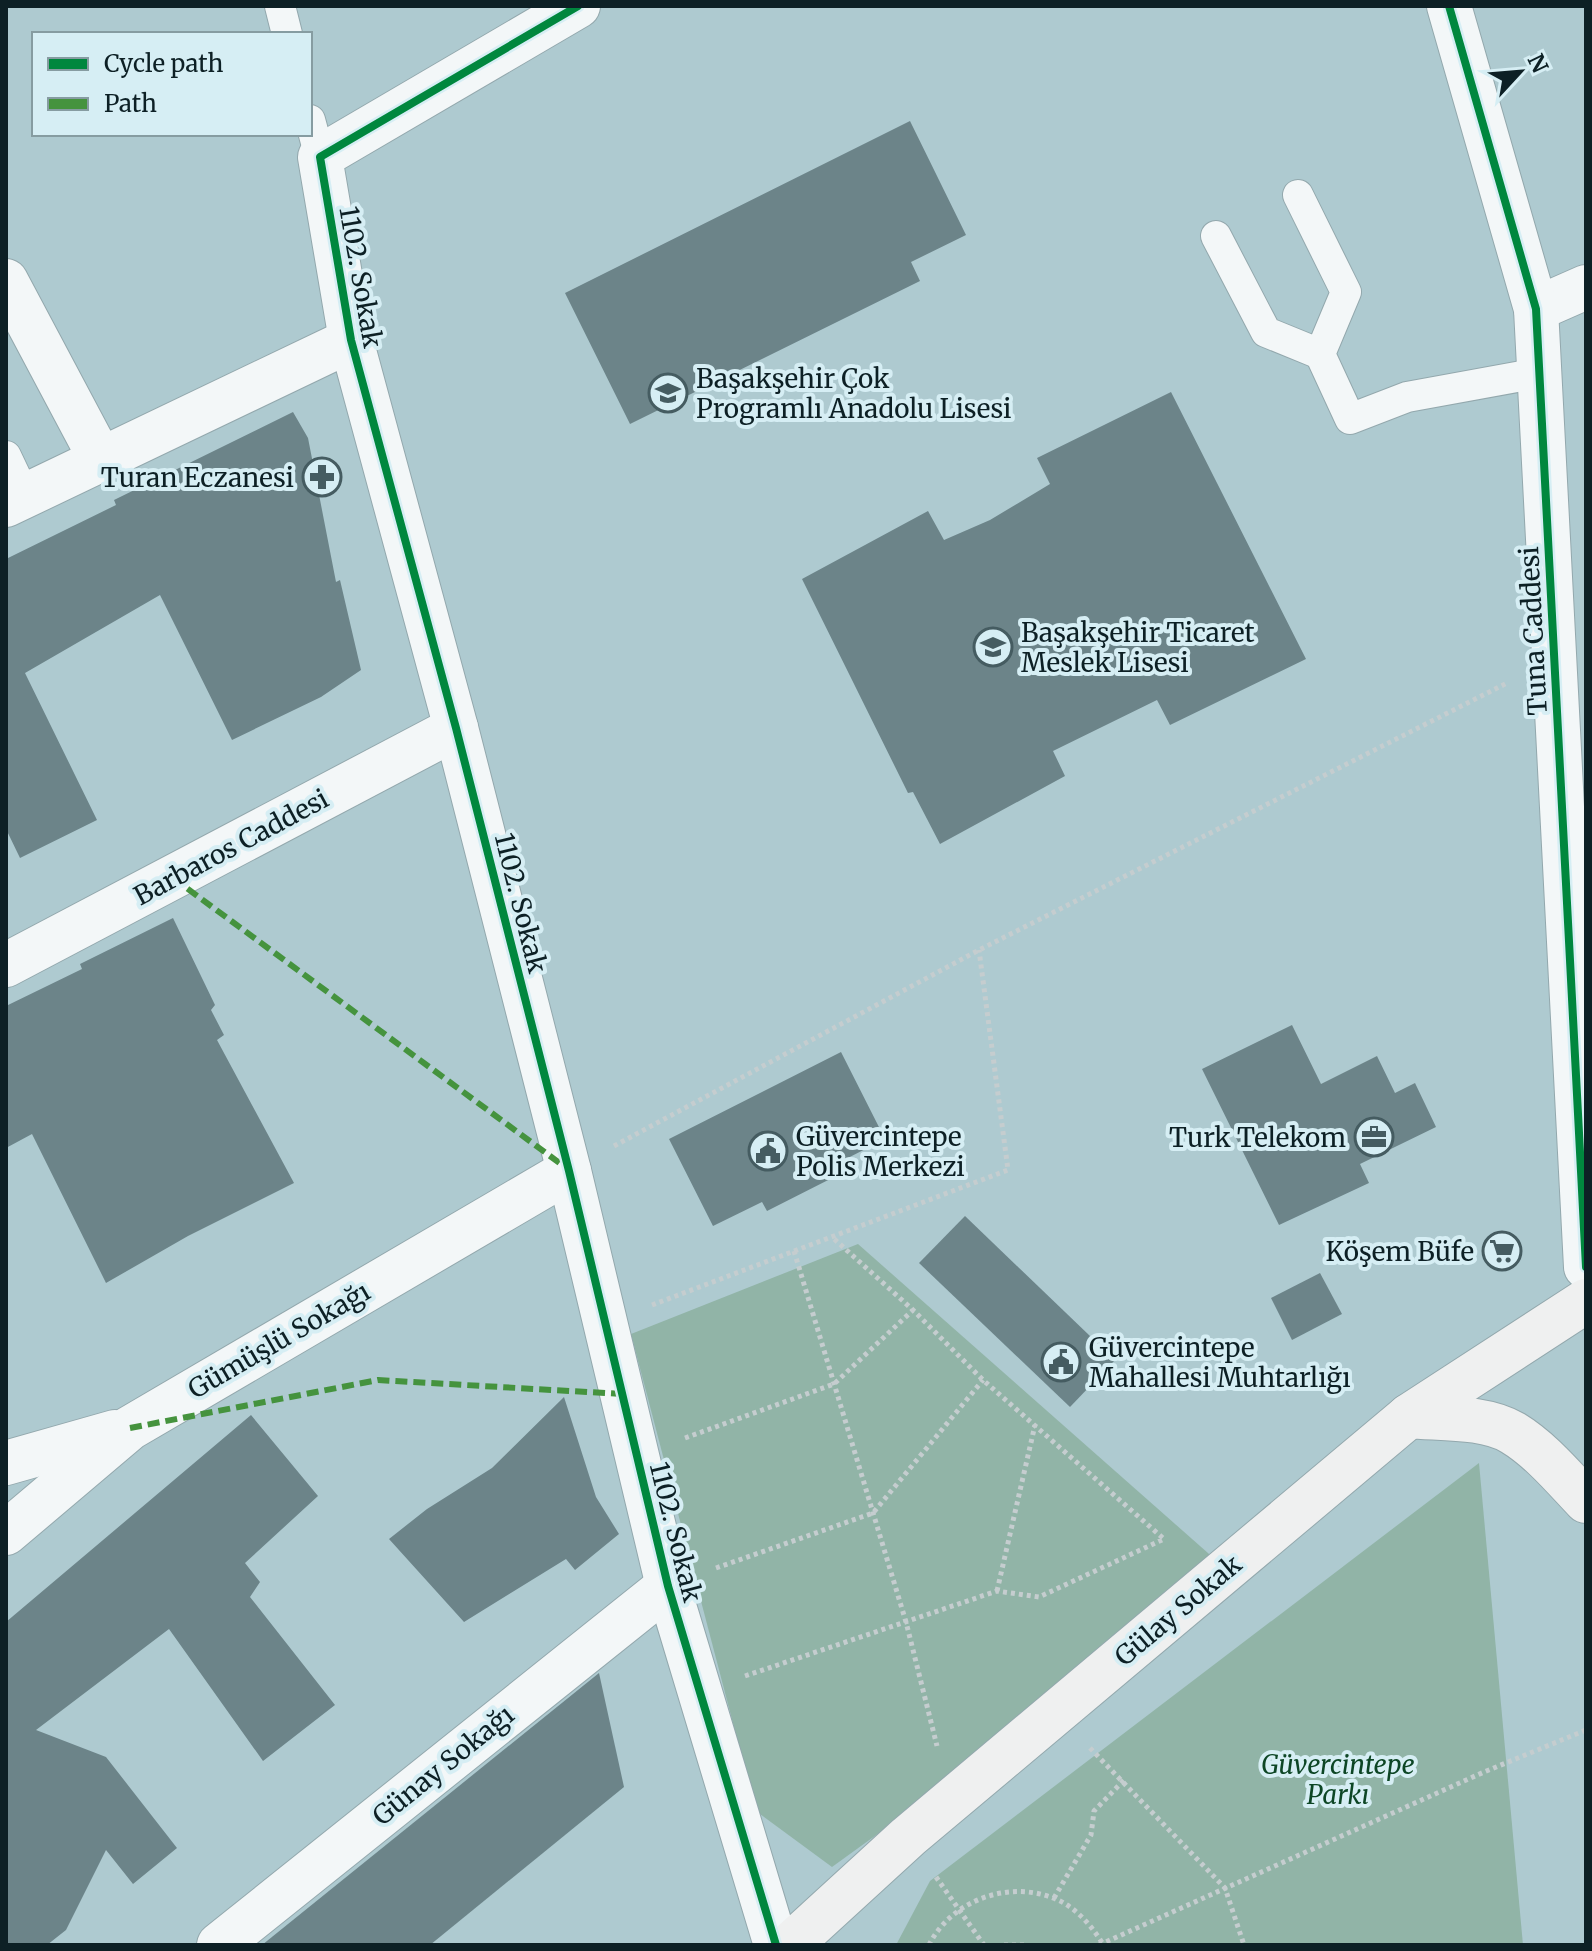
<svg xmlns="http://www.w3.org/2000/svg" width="1592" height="1951" font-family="Merriweather,serif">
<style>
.green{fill:#91b4a7}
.building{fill:#6c8489}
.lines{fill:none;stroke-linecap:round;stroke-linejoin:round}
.service-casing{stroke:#93a8ad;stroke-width:32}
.minor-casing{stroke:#93a8ad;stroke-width:46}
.tertiary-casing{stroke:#93a8ad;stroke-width:46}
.secondary-casing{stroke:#93a8ad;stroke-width:46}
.path{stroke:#c5cdcf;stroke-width:5;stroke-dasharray:4 4;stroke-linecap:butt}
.service{stroke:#f3f7f8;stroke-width:30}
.minor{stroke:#f3f7f8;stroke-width:44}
.tertiary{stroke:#f3f7f8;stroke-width:44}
.secondary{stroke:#eff0f0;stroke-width:44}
.quiet{stroke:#45933e;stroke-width:6;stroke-dasharray:12 6;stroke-linecap:butt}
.cycleway-casing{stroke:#d6eef4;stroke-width:13}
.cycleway{stroke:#00873e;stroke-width:8}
.labels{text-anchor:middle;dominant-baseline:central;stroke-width:8;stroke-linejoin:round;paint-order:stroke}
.street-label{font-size:26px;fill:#0d2025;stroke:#d6eef4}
.poi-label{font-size:26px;fill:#0d2025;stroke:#d6eef4;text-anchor:start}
.park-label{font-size:26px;font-style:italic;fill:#0d4625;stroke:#d6eef4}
</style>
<rect width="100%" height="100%" fill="#aecad0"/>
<g class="green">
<polygon points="858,1244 1234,1576 832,1867 756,1811 631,1334"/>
<polygon points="1479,1463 1523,1945 896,1945 930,1881"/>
</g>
<g class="building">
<polygon points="910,121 966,235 911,262 920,281 630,424 565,293"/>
<polygon points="1171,392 1306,659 1170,725 1157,700 1053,751 1065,776 940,844 913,792 908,793 802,579 928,511 944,540 990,520 1050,484 1037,458"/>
<polygon points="293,412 308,438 336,582 340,580 361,670 321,697 232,740 160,595 25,673 97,820 20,858 6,829 6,559 116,505 114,500"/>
<polygon points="173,918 215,1005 211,1010 224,1035 217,1040 294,1183 188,1236 106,1283 32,1134 6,1148 6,1006 82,969 80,964"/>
<polygon points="1292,1025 1321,1084 1377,1056 1395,1093 1415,1083 1436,1127 1360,1164 1369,1183 1279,1225 1202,1069"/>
<polygon points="841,1052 885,1139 838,1163 842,1173 767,1211 762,1202 713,1226 669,1139"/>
<polygon points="965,1216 1115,1360 1070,1407 919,1263"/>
<polygon points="1320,1273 1342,1314 1292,1340 1271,1298"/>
<polygon points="564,1397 596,1497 619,1534 575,1570 566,1559 464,1622 389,1539 427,1509 492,1468"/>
<polygon points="251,1415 318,1496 245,1563 260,1582 250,1597 335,1705 263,1761 169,1629 36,1730 106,1757 177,1848 133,1884 106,1850 66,1930 47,1945 6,1945 6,1622"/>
<polygon points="599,1673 624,1787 430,1945 262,1945"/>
</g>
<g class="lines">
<defs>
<g id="service">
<polyline points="280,6 287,34"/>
<polyline points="310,120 320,157"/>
<polyline points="1298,195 1346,292 1320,354 1350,419 1407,397 1539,373"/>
<polyline points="1216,236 1266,332 1320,354"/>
<polyline points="6,456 25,496"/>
</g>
<g id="minor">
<polyline points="6,281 100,458"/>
<polyline points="1536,309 1586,287"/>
<polyline points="6,505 351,340"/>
<polyline points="6,1463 115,1432"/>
<polyline points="6,1533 130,1428 569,1171"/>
<polyline points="219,1945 668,1586"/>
</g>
<g id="tertiary">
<polyline points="578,6 320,157 351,340 456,728 569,1171 668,1586 776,1945"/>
<polyline points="1449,6 1536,309 1586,1267"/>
<polyline points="6,965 456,728"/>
</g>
<g id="secondary">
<path d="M 1409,1416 C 1440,1419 1485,1416 1513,1433 C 1541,1450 1564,1478 1586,1501"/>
<polyline points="790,1945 908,1837 1409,1416 1586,1301"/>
</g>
</defs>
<use href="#service" class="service-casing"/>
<use href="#minor" class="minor-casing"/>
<use href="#tertiary" class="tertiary-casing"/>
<use href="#secondary" class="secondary-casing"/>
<g class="path">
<polyline points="614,1146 979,950 1507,683"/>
<polyline points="794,1251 906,1622 937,1746"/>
<polyline points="652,1305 1008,1170 979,950"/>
<polyline points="685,1438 834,1384 913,1310"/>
<polyline points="716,1568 873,1513 983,1380"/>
<polyline points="997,1591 1035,1425"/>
<polyline points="745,1676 997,1591 1039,1597 1164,1539 983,1380 913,1310 832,1237"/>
<polyline points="1090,1748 1225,1888 1244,1945"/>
<polyline points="936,1877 984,1945"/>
<polyline points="1054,1898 1091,1835 1094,1811 1124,1780"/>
<path d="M 929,1945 C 951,1901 1007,1880 1053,1898 C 1075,1906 1091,1925 1103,1944"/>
<polyline points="1004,1945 1026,1945"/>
<polyline points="1099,1945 1484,1772 1586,1730"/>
</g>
<use href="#service" class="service"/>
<use href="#minor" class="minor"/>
<use href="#tertiary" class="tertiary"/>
<use href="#secondary" class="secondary"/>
<g class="quiet">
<polyline points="173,878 569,1170"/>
<polyline points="130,1428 378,1380 622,1394"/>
</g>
<defs>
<g id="cycleway">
<polyline points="578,6 320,157 351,340 456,728 569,1171 668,1586 776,1945"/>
<polyline points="1449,6 1536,309 1586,1267"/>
</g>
</defs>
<use href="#cycleway" class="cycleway-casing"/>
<use href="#cycleway" class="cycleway"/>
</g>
<defs>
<symbol id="school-ring" viewBox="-11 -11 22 22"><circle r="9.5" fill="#d6eef4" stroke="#455c61" stroke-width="1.5"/><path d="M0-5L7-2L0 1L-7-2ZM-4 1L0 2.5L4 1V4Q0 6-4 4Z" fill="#455c61"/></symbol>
<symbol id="pharmacy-ring" viewBox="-11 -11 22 22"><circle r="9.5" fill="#d6eef4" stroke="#455c61" stroke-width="1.5"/><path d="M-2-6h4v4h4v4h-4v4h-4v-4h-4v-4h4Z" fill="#455c61"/></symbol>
<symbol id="office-ring" viewBox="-11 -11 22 22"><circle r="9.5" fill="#d6eef4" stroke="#455c61" stroke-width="1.5"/><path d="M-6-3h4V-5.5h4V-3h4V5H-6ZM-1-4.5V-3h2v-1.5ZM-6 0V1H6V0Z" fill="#455c61"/></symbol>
<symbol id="civic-ring" viewBox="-11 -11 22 22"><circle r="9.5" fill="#d6eef4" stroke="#455c61" stroke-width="1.5"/><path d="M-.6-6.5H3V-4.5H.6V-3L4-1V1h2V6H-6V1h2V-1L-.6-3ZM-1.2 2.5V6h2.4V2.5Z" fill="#455c61"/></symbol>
<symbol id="supermarket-ring" viewBox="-11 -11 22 22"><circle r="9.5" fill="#d6eef4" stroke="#455c61" stroke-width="1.5"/><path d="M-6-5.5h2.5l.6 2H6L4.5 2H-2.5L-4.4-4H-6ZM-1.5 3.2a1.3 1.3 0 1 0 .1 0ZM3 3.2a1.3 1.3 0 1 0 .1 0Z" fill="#455c61"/></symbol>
</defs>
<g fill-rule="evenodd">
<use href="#school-ring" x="646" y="371" width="44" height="44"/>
<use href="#pharmacy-ring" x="300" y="455" width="44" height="44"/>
<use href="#school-ring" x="971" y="625" width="44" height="44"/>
<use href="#office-ring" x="1352" y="1115" width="44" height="44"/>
<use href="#civic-ring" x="746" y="1129" width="44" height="44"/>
<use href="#supermarket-ring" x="1480" y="1229" width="44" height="44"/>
<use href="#civic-ring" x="1039" y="1340" width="44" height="44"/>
</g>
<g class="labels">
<g class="street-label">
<text transform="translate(361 277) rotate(80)">1102. Sokak</text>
<text transform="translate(1533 631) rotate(-93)">Tuna Caddesi</text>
<text transform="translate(231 847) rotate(-28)">Barbaros Caddesi</text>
<text transform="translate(521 903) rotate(76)">1102. Sokak</text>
<text transform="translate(279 1340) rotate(-30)">Gümüşlü Sokağı</text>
<text transform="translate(676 1532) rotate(76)">1102. Sokak</text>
<text transform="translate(1178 1610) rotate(-40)">Gülay Sokak</text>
<text transform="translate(443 1765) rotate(-39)">Günay Sokağı</text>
</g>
<g class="poi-label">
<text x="696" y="378">Başakşehir Çok<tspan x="696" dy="30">Programlı Anadolu Lisesi</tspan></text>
<text x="294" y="477" text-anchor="end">Turan Eczanesi</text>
<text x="1021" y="632">Başakşehir Ticaret<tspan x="1021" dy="30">Meslek Lisesi</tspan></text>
<text x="796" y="1136">Güvercintepe<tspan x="796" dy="30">Polis Merkezi</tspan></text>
<text x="1346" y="1137" text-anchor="end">Turk Telekom</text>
<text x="1474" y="1251" text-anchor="end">Köşem Büfe</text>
<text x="1089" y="1347">Güvercintepe<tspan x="1089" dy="30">Mahallesi Muhtarlığı</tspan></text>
</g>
<g class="park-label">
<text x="1338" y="1764">Güvercintepe<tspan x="1338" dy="30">Parkı</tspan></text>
</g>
</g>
<rect width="1592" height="1951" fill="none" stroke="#0d2025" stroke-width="16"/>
<rect x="32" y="32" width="280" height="104" fill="#d6eef4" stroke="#869ca1" stroke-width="2"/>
<rect x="48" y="58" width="40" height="12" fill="#00873e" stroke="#869ca1" stroke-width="2"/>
<text x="104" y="72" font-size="24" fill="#0d2025">Cycle path</text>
<rect x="48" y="98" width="40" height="12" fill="#45933e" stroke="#869ca1" stroke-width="2"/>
<text x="104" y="112" font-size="24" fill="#0d2025">Path</text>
<g transform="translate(1520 72) rotate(64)" stroke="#d6eef4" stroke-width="6" paint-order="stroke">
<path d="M0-6L14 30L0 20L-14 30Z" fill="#0d2025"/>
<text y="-12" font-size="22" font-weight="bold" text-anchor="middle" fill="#0d2025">N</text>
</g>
</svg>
